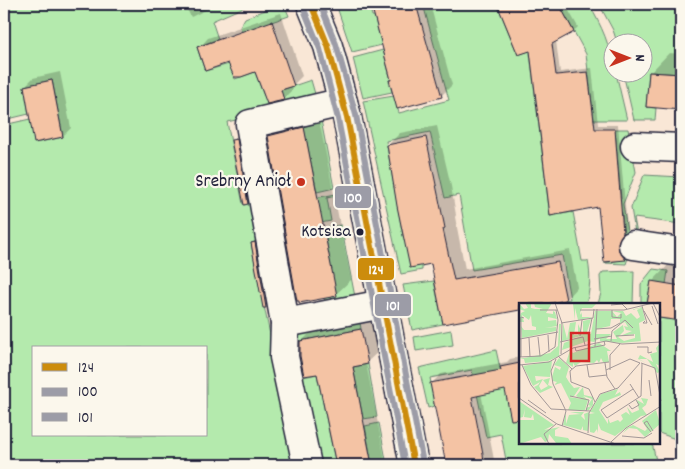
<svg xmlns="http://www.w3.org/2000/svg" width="685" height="469" font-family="Dekko,sans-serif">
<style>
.green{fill:#b4eaad;stroke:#6b8674;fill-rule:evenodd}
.shadow{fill:#0003}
.building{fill:#f4c3a4;stroke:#22223b}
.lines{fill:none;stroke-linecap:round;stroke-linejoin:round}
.minor-casing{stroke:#22223b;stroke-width:31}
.minor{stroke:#fbf7ec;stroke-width:28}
.bus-1-casing{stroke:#fbf7ec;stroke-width:10}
.bus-2-casing{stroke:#fbf7ec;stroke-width:10}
.bus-3-casing{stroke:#fbf7ec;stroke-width:10}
.bus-1{stroke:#cc8c0c;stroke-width:6}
.bus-2{stroke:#9c9ca7;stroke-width:6}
.bus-3{stroke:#9c9ca7;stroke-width:6}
.poi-dot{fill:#c8321e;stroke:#fbf7ec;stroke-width:2}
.bus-dot{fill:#22223b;stroke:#fbf7ec;stroke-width:2}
.labels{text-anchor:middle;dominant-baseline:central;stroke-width:4.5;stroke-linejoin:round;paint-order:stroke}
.bus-label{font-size:18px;fill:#22223b;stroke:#fbf7ec;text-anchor:end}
.poi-label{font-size:19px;fill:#22223b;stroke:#fbf7ec;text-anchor:end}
.inset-road{fill:none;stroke:#a39898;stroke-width:1}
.view{fill:#d62828;fill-opacity:0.15;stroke:#d62828;stroke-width:2.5}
.inset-edge{fill:none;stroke:#22223b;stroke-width:2.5}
.line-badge{stroke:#fbf7ec;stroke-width:2}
.badge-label{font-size:14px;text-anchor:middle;font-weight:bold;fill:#fff}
</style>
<rect width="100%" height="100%" fill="#f9e7d6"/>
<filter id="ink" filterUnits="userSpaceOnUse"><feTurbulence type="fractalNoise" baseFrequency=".02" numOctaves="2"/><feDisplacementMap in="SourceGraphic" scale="10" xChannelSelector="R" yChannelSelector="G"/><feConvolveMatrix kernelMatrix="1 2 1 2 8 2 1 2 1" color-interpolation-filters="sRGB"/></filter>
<g filter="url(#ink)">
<g class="green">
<path d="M 4,4 L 251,4 L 212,21 L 218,39 L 197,47 L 205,71 L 229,64 L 235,79 L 255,72 L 264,96 L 311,80 L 317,101 L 227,122 L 243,204 L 257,202 L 265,240 L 251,243 L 297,465 L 4,465 L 4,125 L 30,119 L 35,143 L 63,137 L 52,80 L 24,86 L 29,114 L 4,120 ZM 34,348 L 206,348 L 206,435 L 34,435 Z"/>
<polygon points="281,4 284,4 289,16 242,32 240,27 245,18"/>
<polygon points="336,4 369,4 372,16 374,16 382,45 352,52"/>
<path d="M 423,4 L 497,4 L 518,55 L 539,47 L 530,53 L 550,216 L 573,212 L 582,261 L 588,261 C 591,276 590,290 586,304 L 547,304 L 570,299 L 562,255 L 472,270 L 459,195 L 445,198 L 430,132 L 386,141 L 403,236 L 422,265 L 422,270 L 401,274 L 363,101 L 394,96 L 399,113 L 449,100 Z"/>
<path d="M 559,4 L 589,4 C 601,26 612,46 612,72 L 616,73 L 627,120 L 594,120 L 586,54 Z"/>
<polygon points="599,4 681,4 681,74 649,72 646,107 656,108 655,120 634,120 623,73 642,72 642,42 617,42 613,30"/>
<polygon points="383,50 391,80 389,80 392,92 363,98 353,58"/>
<polygon points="321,120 334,188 317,192 303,124"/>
<polygon points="615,129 628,129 636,172 623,204 630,252 626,264 604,263 626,259 622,213 617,202 621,199"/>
<polygon points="644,175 681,177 681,224 634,218 638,240 638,251 631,208"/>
<polygon points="336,194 336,196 327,198 331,221 310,225 293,202"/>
<polygon points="341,225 355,297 325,303 324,298 336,296 324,228"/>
<polygon points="653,269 668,271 666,284 651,282 647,304 641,304 641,284"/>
<polygon points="634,271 633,304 598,304 601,293 600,276 603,272"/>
<polygon points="434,281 443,324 412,330 403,285"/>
<polygon points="358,310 361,329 296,342 300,323"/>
<polygon points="659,318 681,321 681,441 659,433"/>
<polygon points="451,330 453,345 416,351 414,337"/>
<polygon points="496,350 505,390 520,387 520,443 652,443 657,465 507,465 501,434 486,437 472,370 430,378 435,403 433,404 434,406 428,408 419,368"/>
<polygon points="368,364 377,417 363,419 353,367"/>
<polygon points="317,374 336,465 320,465 303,377"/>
<polygon points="379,423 387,465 372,465 365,426"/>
</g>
<g class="shadow">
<polygon points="184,4 218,4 191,17"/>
<polygon points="370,4 430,4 452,85 441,96 392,79 375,14 373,15"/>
<polygon points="498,4 527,4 528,7 535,4 565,4 578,27 574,31 556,41 560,72 592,68 598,125 618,125 627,228 621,238 622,247 629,255 625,258 605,261 599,205 531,49 519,54"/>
<polygon points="281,13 302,76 292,86 293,89 283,99 256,70 235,78 229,61 199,48 208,38"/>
<polygon points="669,53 681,54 681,109 648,106 650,73"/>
<polygon points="60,72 71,128 63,136 25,86 33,78"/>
<polygon points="318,114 351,280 336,294 269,136 284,122"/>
<polygon points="437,126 451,186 456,215 455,217 465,269 570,250 577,287 566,299 540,304 520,304 520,309 444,322 432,262 388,145 400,133"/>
<polygon points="241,135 252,199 248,203 233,140 237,136"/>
<polygon points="257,239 270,302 264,307 252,243"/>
<polygon points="681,260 681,320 659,317 659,304 649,304 652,282 671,262"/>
<polygon points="373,318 379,351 366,363 386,465 337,465 318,372 301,342 313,330"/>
<polygon points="4,320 6,320 9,346 4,350"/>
<polygon points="520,357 520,386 481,393 495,465 448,465 432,383 441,374 507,362 510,359"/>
</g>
<g class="building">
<polygon points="371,4 416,4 442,97 397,109 389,80 391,80"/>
<polygon points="497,4 559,4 574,32 552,44 556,75 588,72 595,129 615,129 623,233 618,243 619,251 626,260 604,262 598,207 550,216 530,51 518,55"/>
<polygon points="272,21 294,86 281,90 284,100 267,104 255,72 241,77 234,77 228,63 205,71 197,47"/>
<polygon points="649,72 681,74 681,110 646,107"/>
<polygon points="52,80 63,137 34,143 24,86"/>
<polygon points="304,127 337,296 299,303 299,301 297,301 268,136"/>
<polygon points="426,137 439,199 445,228 443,229 454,280 558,262 566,300 547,304 520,304 520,310 443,324 431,264 410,268 397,206 387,145"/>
<polygon points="237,139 248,204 244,205 231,140"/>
<polygon points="255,242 266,308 263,308 251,243"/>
<polygon points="651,281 681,286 681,321 659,318 659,304 647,304"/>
<polygon points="361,329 368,364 353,367 372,465 336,465 317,374 304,376 300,356 300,341"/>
<polygon points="520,363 520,419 511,420 505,390 472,397 485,465 446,465 430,383 501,370 500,367"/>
</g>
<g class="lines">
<defs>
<g id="minor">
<polyline points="311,4 328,46 347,117 414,465"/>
<polyline points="635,146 681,148"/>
<polyline points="633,245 681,252"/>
<polyline points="285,323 383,304"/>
<polyline points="307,465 284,357 285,323 250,124 343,102"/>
</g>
</defs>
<use href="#minor" class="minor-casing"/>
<use href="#minor" class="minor"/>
<defs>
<polyline id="bus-1" points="311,4 328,46 347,117 414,465"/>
<polyline id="bus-2" points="303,7 320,49 338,119 405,465"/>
<polyline id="bus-3" points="320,4 336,44 356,115 423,463"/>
</defs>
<use href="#bus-1" class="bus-1-casing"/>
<use href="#bus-2" class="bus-2-casing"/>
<use href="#bus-3" class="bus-3-casing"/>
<use href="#bus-1" class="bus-1"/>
<use href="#bus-2" class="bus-2"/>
<use href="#bus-3" class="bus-3"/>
</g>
</g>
<circle class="poi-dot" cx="301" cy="182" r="5"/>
<circle class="bus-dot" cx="360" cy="232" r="4.5"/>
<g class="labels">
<g class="bus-label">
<text x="351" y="232">Kotsisa</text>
</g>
<g class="poi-label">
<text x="291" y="182">Srebrny Anioł</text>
</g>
</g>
<g transform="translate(519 303)">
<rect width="141" height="141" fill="#f9e7d6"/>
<path d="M 0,0 L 5,6 L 9,5 L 6,0 L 12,0 L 12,5 L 16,6 L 24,6 L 16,4 L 15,0 L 33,0 L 27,10 L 34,11 L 34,8 L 36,9 L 38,16 L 29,14 L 29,18 L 37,17 L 38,23 L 26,25 L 37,24 L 37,28 L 3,35 L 2,23 L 5,27 L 17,27 L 17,24 L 13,23 L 12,12 L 10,17 L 3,12 L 5,19 L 0,19 L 2,10 L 6,8 L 0,6 ZM 38,0 L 78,0 L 73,5 L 63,5 L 61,10 L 62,12 L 63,9 L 63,14 L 74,14 L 59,17 L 56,5 L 56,17 L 54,1 ZM 123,4 L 126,17 L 120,20 L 122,38 L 103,40 L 81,38 L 81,35 L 75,39 L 69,38 L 43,47 L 45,40 L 62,33 L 43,38 L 44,20 L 48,36 L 51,20 L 57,19 L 55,32 L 59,32 L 59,21 L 64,32 L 64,18 L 72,16 L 68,29 L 72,31 L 76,8 L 93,8 L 98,14 L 102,10 L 93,8 L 104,8 L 107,13 L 112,10 L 118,16 L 121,14 L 118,7 L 122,5 L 112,7 ZM 92,16 L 101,16 L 101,21 L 106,19 L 109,24 L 105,23 L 107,27 L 113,28 L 101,33 L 116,31 L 116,35 L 105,38 L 99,34 L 105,28 L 104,22 L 94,29 L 98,36 L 87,36 L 92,31 L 77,31 L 78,26 L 91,23 ZM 40,21 L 42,21 L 40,53 L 29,58 L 6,60 L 5,56 L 0,56 L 31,50 L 39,43 ZM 80,40 L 92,48 L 88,48 L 90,59 L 84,59 L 82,55 L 80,60 L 78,57 L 75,60 L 62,59 L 56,63 L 54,60 L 54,64 L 47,60 L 51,47 L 54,50 ZM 141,40 L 141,63 L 137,61 L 141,69 L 138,70 L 128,56 L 120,56 L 127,60 L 119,56 L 121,52 L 134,59 L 131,51 L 138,49 L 137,45 ZM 40,55 L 50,64 L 47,74 L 50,79 L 55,85 L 61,84 L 55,93 L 50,94 L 63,96 L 57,93 L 64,84 L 65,92 L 74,94 L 74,102 L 70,107 L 67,107 L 67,105 L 72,103 L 69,102 L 73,96 L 64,93 L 69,97 L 66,107 L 49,107 L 52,100 L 42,80 L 35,82 L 38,79 L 34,78 L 33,74 L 36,64 L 41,67 L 42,64 L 35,62 ZM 33,58 L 31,74 L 16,73 L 17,78 L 24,76 L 20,83 L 22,87 L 29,83 L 24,77 L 31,75 L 29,82 L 34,84 L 21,90 L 15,84 L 19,82 L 21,79 L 14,83 L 4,63 ZM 99,86 L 96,92 L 101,89 L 102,92 L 84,99 L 80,107 L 89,121 L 89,115 L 91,120 L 99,117 L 101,119 L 104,116 L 102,112 L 107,109 L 111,112 L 108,104 L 113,110 L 120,107 L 118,97 L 125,101 L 122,95 L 129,96 L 127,102 L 123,105 L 128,112 L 122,113 L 96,133 L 82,127 L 79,120 L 79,130 L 78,126 L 75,130 L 71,129 L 70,111 L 76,110 L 71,109 L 82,91 ZM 0,98 L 35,122 L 25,127 L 41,124 L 36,127 L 36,133 L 49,135 L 53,141 L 37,140 L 30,131 L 29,138 L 26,139 L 22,134 L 0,141 L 0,117 L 15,117 L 14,111 L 12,115 L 5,114 L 6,106 L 4,114 L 0,115 ZM 137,107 L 141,121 L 126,134 L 118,126 L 110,125 L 104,130 L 108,125 L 114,122 L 126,128 L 128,126 L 123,118 ZM 47,109 L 47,121 L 50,112 L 62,111 L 51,109 L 65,109 L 62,113 L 66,117 L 65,111 L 70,109 L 69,128 L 64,127 L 64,123 L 62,127 L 44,122 Z" fill="#b4eaad" fill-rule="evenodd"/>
<path class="inset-road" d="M 36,0 L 43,20 L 42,51M 134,0 L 142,16M 92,2 L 103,1 L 108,6M 123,3 L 128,20 L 124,20 L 126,18M 133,3 L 139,21M 21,7 L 38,7M 61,7 L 105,7 L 134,0M 93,7 L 93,14 L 102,15 L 102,11M 125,8 L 133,22M 42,20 L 74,15 L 75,6M 77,26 L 92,25 L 101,20M 70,30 L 73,15M 29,32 L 30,49M 61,33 L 63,17M 97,33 L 115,32M 19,34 L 21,53M 10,35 L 11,54M 1,36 L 39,29M 75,36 L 93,33M 92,38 L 93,28 L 106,17 L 114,25M 41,39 L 64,34 L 66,42M 56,44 L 57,48 L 66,46 L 86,42 L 85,38M 76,44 L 78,6M 118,44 L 129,44 L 129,50 L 133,49M 39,53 L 53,66M 0,54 L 22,53 L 36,44 L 39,17 L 37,7M 2,54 L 2,14 L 5,15M 37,56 L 32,68 L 34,81 L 47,108M 86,60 L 88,74 L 96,86M 122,60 L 136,65 L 142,98M 0,62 L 30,59 L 54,45 L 87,38 L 103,41 L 142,39M 3,62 L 12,82 L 32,106 L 71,108M 68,62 L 70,74 L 88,72M 87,67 L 111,56 L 121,60M 91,67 L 91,52 L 101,41M 130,77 L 132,93M 111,81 L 120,95M 114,86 L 82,107 L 88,115 L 122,93 L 123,61M 51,93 L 70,97 L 67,108M 0,95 L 38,121 L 97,141M 9,97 L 27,110M 76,99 L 70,86 L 52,79 L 51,68 L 57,63 L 90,59M 110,102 L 113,106 L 120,102 L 117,97M 43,123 L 47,108M 132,129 L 125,120 L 128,118 L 134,128M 69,130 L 70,110 L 81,91 L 99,85 L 121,60M 103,133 L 125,135 L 133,130M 92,139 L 107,125 L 142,103M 30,141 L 25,131 L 37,121"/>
<path class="view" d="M 52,30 L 70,30 L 70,58 L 52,58 Z"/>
<rect width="141" height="141" class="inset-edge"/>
</g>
<g class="line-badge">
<rect x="334" y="185" width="38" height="24" rx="5" fill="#9c9ca7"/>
<rect x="357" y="257" width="38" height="24" rx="5" fill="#cc8c0c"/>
<rect x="374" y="293" width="38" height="24" rx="5" fill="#9c9ca7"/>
</g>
<g class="badge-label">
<text x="353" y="202">100</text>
<text x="376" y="274">124</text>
<text x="393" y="310">101</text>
</g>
<rect width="685" height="469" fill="none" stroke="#fbf7ec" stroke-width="20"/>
<rect x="10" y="10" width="665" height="449" fill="none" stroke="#22223b" stroke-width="2" filter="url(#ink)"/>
<rect x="32" y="346" width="175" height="90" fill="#fbf7ec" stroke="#a4a2a5"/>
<rect x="42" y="363" width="25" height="8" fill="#cc8c0c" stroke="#a4a2a5"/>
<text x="78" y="372" font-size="15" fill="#22223b">124</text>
<rect x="42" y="388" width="25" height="8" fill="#9c9ca7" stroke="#a4a2a5"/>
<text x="78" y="396" font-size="15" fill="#22223b">100</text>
<rect x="42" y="413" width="25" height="8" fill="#9c9ca7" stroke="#a4a2a5"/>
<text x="78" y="422" font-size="15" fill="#22223b">101</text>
<g transform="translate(628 58) rotate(90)"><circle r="24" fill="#fbf7ec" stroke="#a4a2a5"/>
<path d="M0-4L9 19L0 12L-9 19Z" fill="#c8321e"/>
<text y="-8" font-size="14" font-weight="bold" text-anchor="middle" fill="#22223b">N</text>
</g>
</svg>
